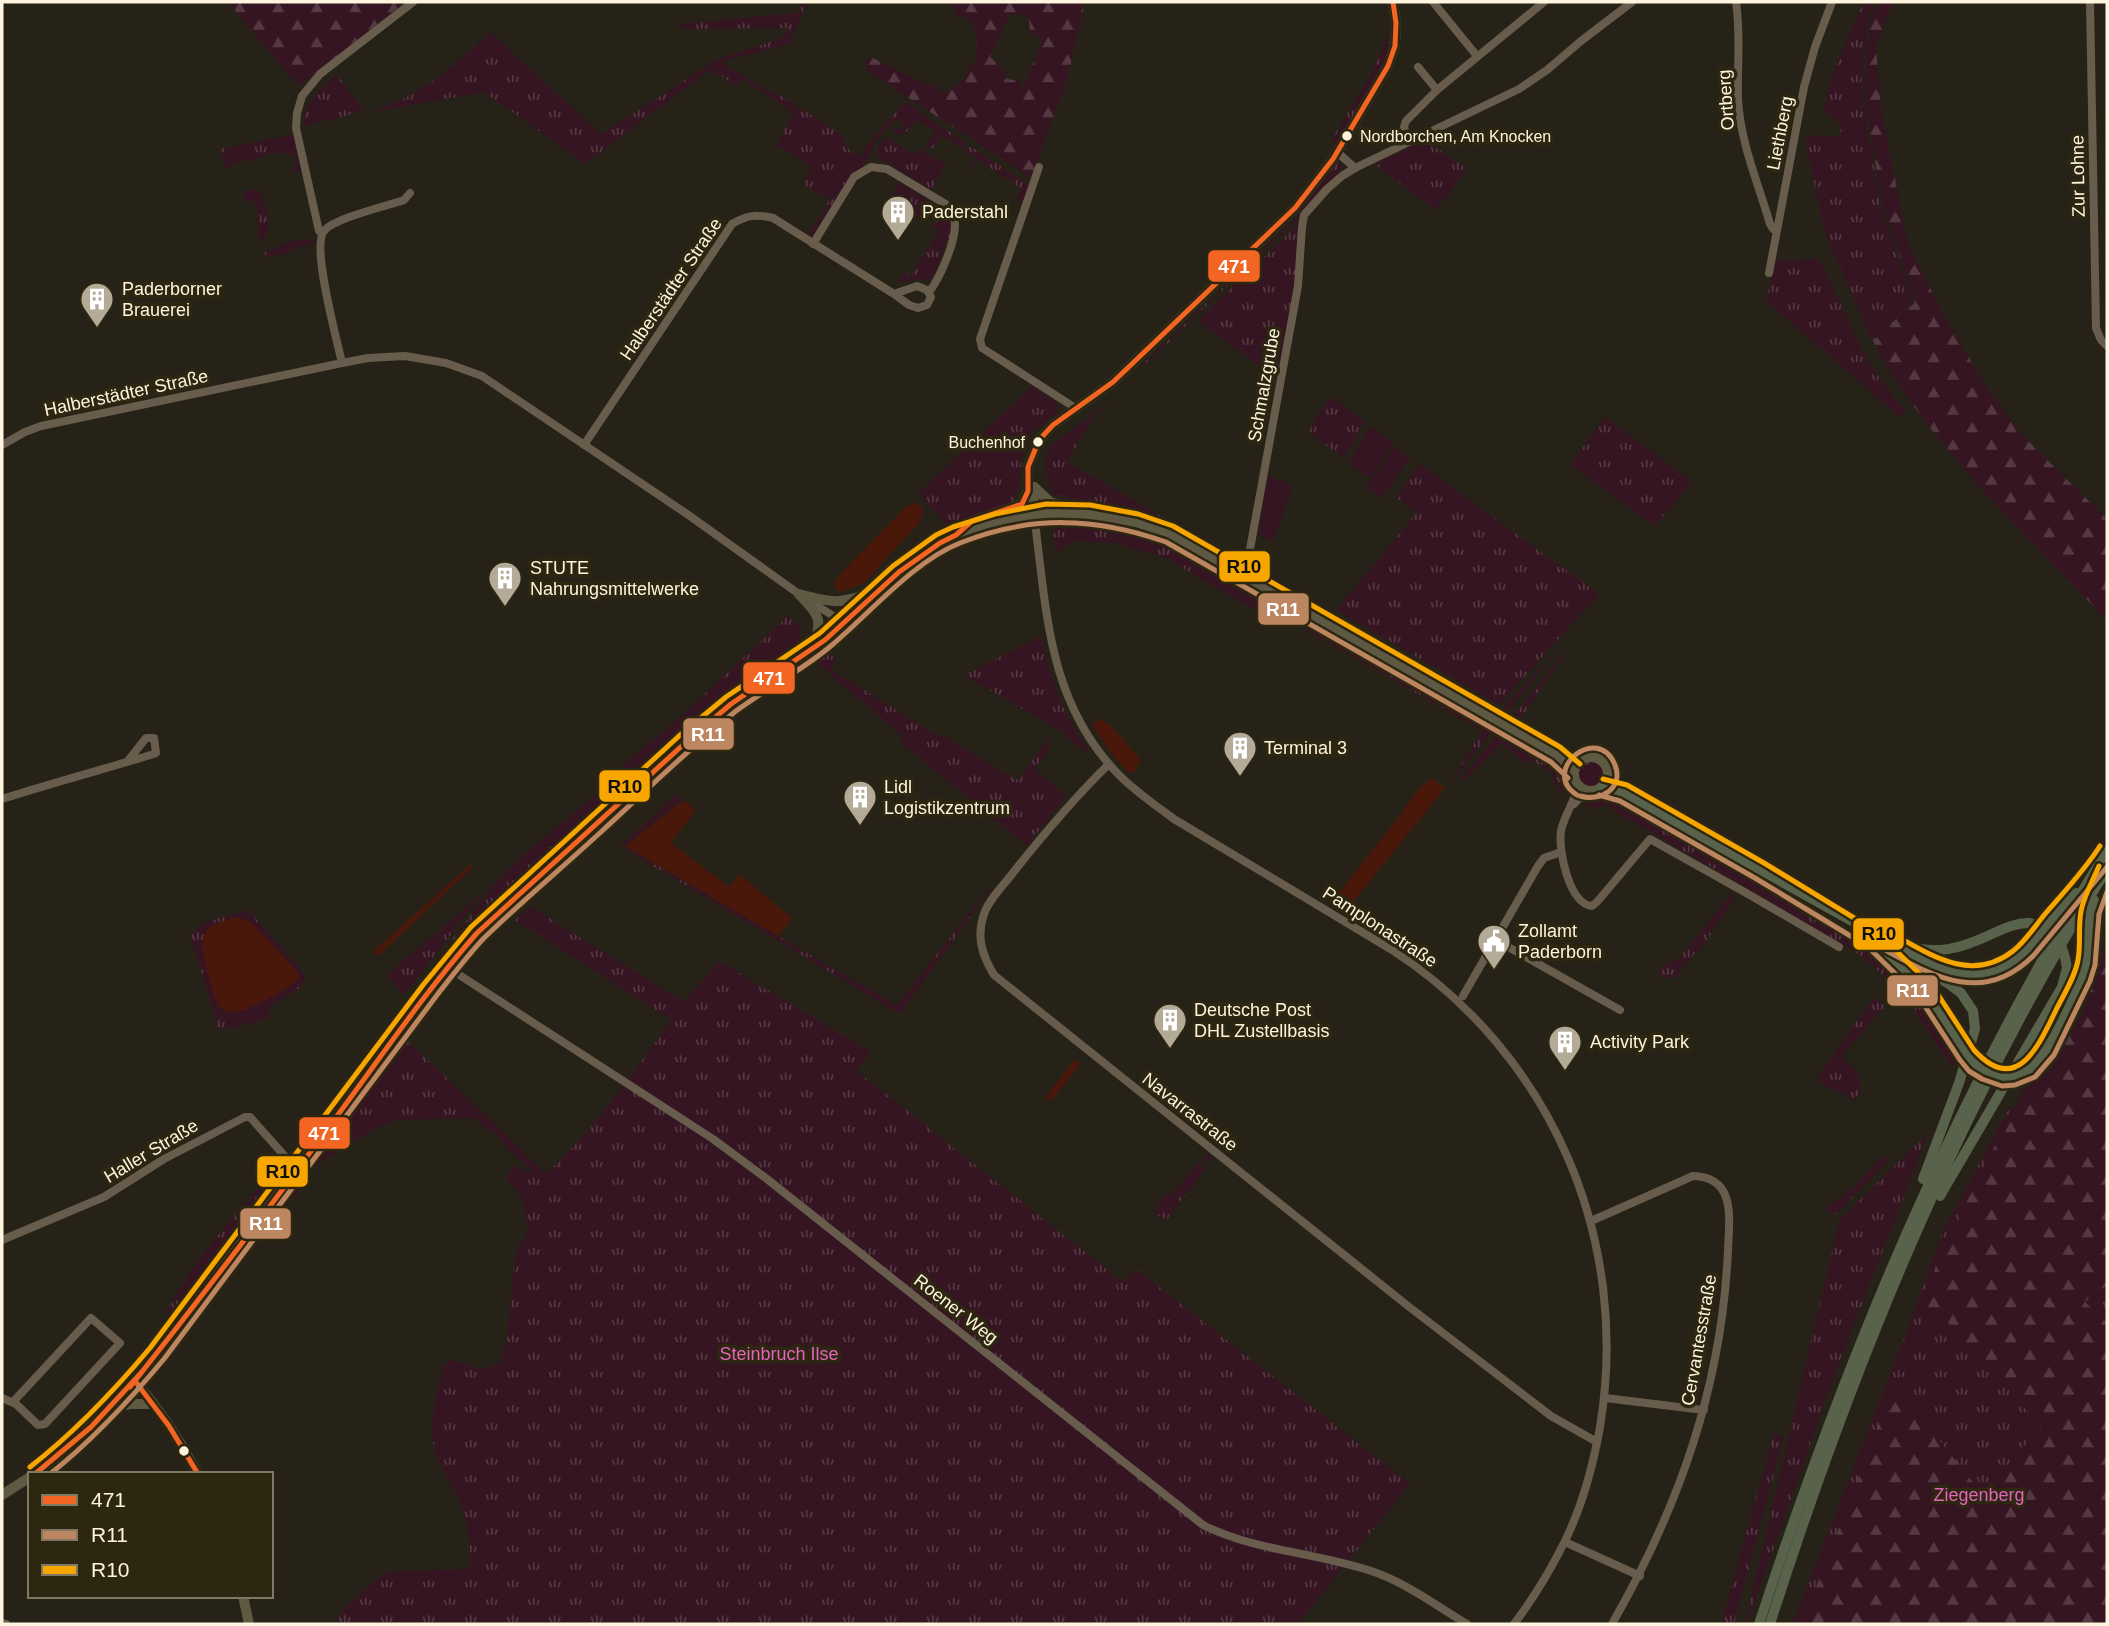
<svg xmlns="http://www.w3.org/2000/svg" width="2109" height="1626" font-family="Helvetica,sans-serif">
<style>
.grass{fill:url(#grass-tufts)}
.forest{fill:url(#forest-firs);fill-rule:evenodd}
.garden{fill:#361522}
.water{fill:#4a180a}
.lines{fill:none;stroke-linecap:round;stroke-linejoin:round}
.minor{stroke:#685d4c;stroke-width:8}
.major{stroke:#5d5943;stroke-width:10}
.highway{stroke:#59624a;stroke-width:10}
.highway-bridge{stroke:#59624a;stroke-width:10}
.bus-1-casing{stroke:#2d2611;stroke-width:10}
.bus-2-casing{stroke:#2d2611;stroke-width:10}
.bus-3-casing{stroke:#2d2611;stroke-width:10}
.bus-1{stroke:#f26522;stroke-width:5}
.bus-2{stroke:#bb8660;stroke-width:5}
.bus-3{stroke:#f7a600;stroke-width:5}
.bus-dot{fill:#fff4dd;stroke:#2d2611;stroke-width:2.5}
.labels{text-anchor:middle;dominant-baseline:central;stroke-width:7;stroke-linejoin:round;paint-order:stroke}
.bus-label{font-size:16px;fill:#fff4dd;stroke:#2d2611;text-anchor:start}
.street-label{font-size:18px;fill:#fff4dd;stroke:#2d2611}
.poi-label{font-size:18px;fill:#fff4dd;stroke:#2d2611;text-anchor:start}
.park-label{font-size:18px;fill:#e563bb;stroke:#2d2611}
.line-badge{stroke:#2d2611;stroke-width:2.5}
.badge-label{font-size:19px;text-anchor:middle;font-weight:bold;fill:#fff}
.pale-badge-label{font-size:19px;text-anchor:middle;font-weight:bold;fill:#111}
</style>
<defs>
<pattern id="grass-tufts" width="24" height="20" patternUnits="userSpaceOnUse" patternTransform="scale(1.75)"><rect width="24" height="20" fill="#361522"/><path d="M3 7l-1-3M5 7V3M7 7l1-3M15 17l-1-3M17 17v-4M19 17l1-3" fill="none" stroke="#543842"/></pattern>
<pattern id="forest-firs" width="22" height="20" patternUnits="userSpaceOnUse" patternTransform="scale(1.75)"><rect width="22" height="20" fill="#361522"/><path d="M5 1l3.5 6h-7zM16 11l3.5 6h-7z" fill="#543842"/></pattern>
</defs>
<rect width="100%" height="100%" fill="#272217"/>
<g class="grass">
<polygon points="802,2 807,2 790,43 721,62 771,93 778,94 842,135 846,147 860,157 869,143 905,102 966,143 963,149 941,136 932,149 926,146 935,131 917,120 904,135 901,133 898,136 892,130 894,127 902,130 904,125 896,119 877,140 867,162 850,176 813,235 809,236 808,233 821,216 830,198 816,193 804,184 812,167 781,147 773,150 794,113 742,79 736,87 724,77 708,71 585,164 484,92 372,112 407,97 436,79 491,33 601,134 718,59 782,38 789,28 681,29 679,24 797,13"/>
<polygon points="1864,2 1874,2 1869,16 1861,84 1879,199 1913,303 1889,324 1894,334 1871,338 1824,231 1806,141 1807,135 1841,137 1840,124 1824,111 1832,74"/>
<path d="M 1391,28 C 1394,60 1353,116 1336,143 L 1333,143 L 1332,139 L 1371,74 Z"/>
<path d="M 336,74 L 364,111 L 304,126 C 300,106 323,87 336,74 Z"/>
<path d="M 295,134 L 303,170 L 287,173 L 294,168 L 297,160 L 295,154 C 288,155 280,152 273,153 C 261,156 252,162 240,161 L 237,165 L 233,163 L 231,168 L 225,167 L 220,149 Z"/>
<polygon points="885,137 915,154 918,154 921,148 930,154 929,156 946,164 931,190 876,156 879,145"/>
<polygon points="1425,140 1467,169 1436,210 1374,164"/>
<polygon points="969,145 1028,184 1029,189 1024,204 1016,199 1022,189 978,160 970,170 968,169 976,158 965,151"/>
<polygon points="1340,163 1343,167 1298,218 1144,366 1142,365 1296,217 1336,164"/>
<polygon points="899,182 929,201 934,201 935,205 924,221 889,199"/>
<path d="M 249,190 L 260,190 C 265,206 277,231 259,242 L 258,211 L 252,199 L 246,202 L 244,199 L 244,192 Z"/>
<path d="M 942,210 L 946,211 C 951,220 952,228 950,238 L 947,240 L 937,267 L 939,271 L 930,280 L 918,279 L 897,283 L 904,272 L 911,276 L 939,231 L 932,226 Z"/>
<polygon points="1300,222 1296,286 1279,375 1273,376 1198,321"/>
<polygon points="313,240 312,244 292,249 287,254 280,254 267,257 264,253 290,241"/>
<polygon points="1819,259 1865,355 1877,375 1906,412 1899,416 1766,301 1775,261"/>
<polygon points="1032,386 1059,405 1056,414 1031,434 1022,457 1019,488 1012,504 948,527 919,493"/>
<path d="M 1115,397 L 1093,418 L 1067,462 L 1501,710 L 1561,645 L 1507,712 L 1502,715 L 1184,532 L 1139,513 L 1054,495 C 1034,450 1050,445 1085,421 C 1095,413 1105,405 1115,397 Z"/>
<polygon points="1330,397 1365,421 1344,458 1308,432"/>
<polygon points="1605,417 1689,479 1690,484 1655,526 1570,465"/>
<polygon points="1420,464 1599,594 1499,705 1336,610 1417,513 1396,497"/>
<path d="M 1062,523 L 1087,523 L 1134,529 L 1165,541 L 1496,726 L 1446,789 L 1482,731 L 1292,622 L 1268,618 L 1166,558 L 1114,543 L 1073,541 L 1056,552 C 1054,540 1050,529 1062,523 Z"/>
<polygon points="788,616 800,628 799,647 750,681 680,736 669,748 643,765 620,790 615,788 608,793 611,799 470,928 380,1044 372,1046 494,884 521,857 601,790 598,786 678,719"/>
<path d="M 1041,636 C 1052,679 1061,714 1089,750 L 1085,752 L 1057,729 L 964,675 Z"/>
<polygon points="1566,649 1564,655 1518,722 1512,718"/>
<polygon points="829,654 837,659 830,669 938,736 940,734 1017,780 1051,736 1047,754 1034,768 1066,796 1027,846 900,742 901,735 817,663"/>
<polygon points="1501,729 1566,768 1573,787 1572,795 1560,792 1551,773 1531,760 1525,764 1503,743 1463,781 1461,779"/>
<circle cx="1591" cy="774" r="13"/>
<polygon points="1600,792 1610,792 1628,800 1851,930 1884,954 1921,993 1961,1055 1952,1067 1912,1008 1886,978 1860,955 1768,900 1614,811 1609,805 1592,809 1581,800 1587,796"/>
<polygon points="676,795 682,801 624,846 896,1005 903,998 988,889 990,890 902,1011 898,1013 620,846"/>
<polygon points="482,893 472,907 404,995 387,975"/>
<polygon points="1731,894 1735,898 1700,950 1695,953 1675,977 1664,978 1661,976 1659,971 1661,968 1665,966 1666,963 1677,961"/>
<path d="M 530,906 L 684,1002 L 719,961 L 871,1052 L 857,1071 L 1124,1283 L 1136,1269 L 1409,1483 L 1409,1485 L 1298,1624 L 338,1624 L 339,1613 L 385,1572 L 470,1569 C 471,1545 468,1522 459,1500 C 452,1486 443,1472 437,1457 C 426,1428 437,1395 443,1366 L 451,1360 L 483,1370 L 501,1362 L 507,1338 L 515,1255 L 528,1231 L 522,1196 L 506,1178 L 514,1166 L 536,1174 L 509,1150 L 498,1136 L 473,1118 L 396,1120 L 376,1128 L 314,1167 L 295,1197 L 280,1203 L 408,1041 L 546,1174 C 596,1128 637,1067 678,1011 L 670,1019 L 515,920 Z"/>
<polygon points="248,910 304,973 305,982 297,990 270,1006 269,1018 237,1027 219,1029 190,936 203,923"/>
<polygon points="2107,919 2107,1624 1792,1624 1905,1336 1942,1233 2007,1112 2052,1080 2060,1069 2102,968"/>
<polygon points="1874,997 1885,1006 1842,1056 1858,1074 1861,1091 1854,1099 1824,1085 1816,1079"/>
<polygon points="372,1048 376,1050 302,1151 297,1149 295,1145"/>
<polygon points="1929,1132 1837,1368 1747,1624 1745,1624 1839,1221"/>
<polygon points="1206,1154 1214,1160 1213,1162 1206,1158 1201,1161 1201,1165 1205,1169 1167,1219 1160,1217 1154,1212 1165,1194 1172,1195"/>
<polygon points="1887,1156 1888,1161 1836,1214 1827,1211 1826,1207 1853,1188 1881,1158"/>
<path d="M 273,1170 L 279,1173 L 280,1177 L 175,1316 L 167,1313 C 193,1257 235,1217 273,1170 Z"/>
<polygon points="1774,1433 1784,1437 1734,1624 1721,1624"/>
</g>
<g class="forest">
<polygon points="228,2 406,2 298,86"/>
<path d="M 951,2 L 1085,2 L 1067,80 L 1031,178 L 866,70 L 866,61 L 873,58 C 885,64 929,87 939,87 L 941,93 C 958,89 965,77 973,62 L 976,61 C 976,40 981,37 968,18 L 958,17 ZM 1019,13 L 1029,19 L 1030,32 L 1043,39 L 1023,88 L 1019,81 L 1007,79 L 1005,70 L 990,57 L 1009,16 Z"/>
<path d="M 1878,2 L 1893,2 L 1876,47 L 1881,109 L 1908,244 L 1943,314 L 1986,386 L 2022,435 L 2107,519 L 2107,620 C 2033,544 1956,469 1896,381 C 1887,368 1880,353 1872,339 L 1894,335 L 1889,325 L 1915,303 L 1881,198 L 1863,84 L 1871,17 Z"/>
<path d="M 2107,939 L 2107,1285 L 2085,1302 L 2107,1323 L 2107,1624 L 1802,1624 L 1892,1389 L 1919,1330 L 1938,1257 L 2024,1089 L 2053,1067 L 2085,1007 ZM 1940,1314 L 2041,1426 L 1983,1495 L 1895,1385 L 1917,1340 Z"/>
</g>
<g class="garden">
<polygon points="1370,426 1394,443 1370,478 1348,464"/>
<polygon points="1395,447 1411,458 1381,498 1366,487"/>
<polygon points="1268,476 1293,485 1273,542 1258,534"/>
</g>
<g class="water">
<polygon points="917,503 924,510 920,522 864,583 841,592 835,588 835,582 840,574 907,506"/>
<polygon points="1100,719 1111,726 1141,760 1134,772 1129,773 1115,758 1092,725"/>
<polygon points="1432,778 1445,788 1345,912 1331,903 1397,819 1420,787"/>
<polygon points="684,800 696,810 671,843 729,887 740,875 792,918 778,936 625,846"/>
<polygon points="471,864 473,867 378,956 375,954 374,951"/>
<path d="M 235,917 L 251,922 L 297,971 L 299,979 C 288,989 249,1011 234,1012 C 228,1012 223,1010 218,1006 C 213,989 192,940 209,928 C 216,923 227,920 235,917 Z"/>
<polygon points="1074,1060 1080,1064 1051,1101 1046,1097"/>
</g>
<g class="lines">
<g class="minor">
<polyline points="1433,2 1477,56"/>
<path d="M 1736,2 C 1741,34 1737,66 1738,99 C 1740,141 1758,183 1770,224 L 1773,229 L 1777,230"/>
<polyline points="2090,2 2096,328 2101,340 2107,346"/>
<polyline points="1418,67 1437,90"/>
<polyline points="1408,142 1404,127 1406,121 1437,90 1544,2"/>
<polyline points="1337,152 1355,168"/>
<polyline points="1039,167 980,339 982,348 1077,409"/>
<polyline points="322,233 319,231 296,128 297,113 302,96 320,74 413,2"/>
<path d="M 813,244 L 854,177 L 871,167 L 887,169 L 947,205 C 952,212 955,217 955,225 C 955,243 940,278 929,292"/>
<polyline points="1769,273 1804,87 1815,47 1832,2"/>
<path d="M 342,363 C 337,340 311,246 324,231 C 334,218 387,206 404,200 L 410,193"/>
<polyline points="2,445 25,432 41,426 342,363 368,358 405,356 446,363 482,376 687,514 799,594 844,623"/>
<path d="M 584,445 L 732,224 C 747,215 756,214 773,218 L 894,294 L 917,286 L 927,290 L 931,297 L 927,305 L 918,308 L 909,305 L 894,294"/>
<path d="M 1034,515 C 1047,611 1047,701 1119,775 C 1136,792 1155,805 1174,819 L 1392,950 C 1552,1054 1631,1240 1600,1427 C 1593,1466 1582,1507 1564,1543 C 1550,1571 1533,1599 1514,1624"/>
<polyline points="1248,560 1298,286 1302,227 1304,215 1327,189 1342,176 1355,168 1519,89 1547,70 1581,41 1632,2"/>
<path d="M 1109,764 C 1074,798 1043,835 1012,874 C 1003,886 989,899 984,914 C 976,937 982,955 994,975 L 1408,1306 L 1551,1416 L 1597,1442"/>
<path d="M 1578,785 C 1575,802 1564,815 1561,831 C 1558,850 1569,904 1592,906 L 1597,902 L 1650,839 L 1748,894 L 1839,947"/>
<path d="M 2,799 C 52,783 104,769 154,754 L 156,753 L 154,738 L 146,738 L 127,762"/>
<polyline points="1574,804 1587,790"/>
<polyline points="1494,939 1620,1010"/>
<path d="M 447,967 L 713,1139 L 767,1179 L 1203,1525 C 1255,1551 1313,1552 1368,1570 C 1404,1581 1435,1605 1467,1624"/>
<polyline points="1463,996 1538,866 1544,858 1561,852"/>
<path d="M 1591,1221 L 1693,1176 C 1737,1177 1729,1220 1728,1250 C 1722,1386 1679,1507 1612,1624"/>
<polyline points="2,1240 104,1197 164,1159 245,1117 250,1117 297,1170"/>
<polyline points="2,1398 16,1404 38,1425 45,1424 120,1343 91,1318 13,1402"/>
<polyline points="1605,1398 1704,1410"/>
<polyline points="1565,1542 1640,1576"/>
<polyline points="2,1623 6,1624"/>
</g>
<g class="major">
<polyline points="1034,487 1050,502 1075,510"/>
<polyline points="1034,487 1034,515"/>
<polyline points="959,532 972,521 1022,504 1028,491 1028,467 1039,440 1053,425 1113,382 1295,208 1333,159 1388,66 1395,46 1396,23 1393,2"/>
<path d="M 799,594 C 835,604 841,604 876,591"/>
<path d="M 799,594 C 821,618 822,618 813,648"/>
<circle cx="1591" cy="774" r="17"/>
<path d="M 135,1381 C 160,1410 180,1440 198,1474"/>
<polyline points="110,1409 131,1404 149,1404"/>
<path d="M 35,1474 C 111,1419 164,1346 220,1271 C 266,1210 312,1150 357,1089 C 396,1036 433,982 477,933 L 685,743 L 731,704 L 825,640 L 899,572 L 940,543 L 956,535 L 998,522 L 1047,513 L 1089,514 L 1136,522 L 1170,534 L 1556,755 L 1574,771"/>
<polyline points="2,1495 30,1477"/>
<polyline points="243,1596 249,1624"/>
</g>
<g class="highway">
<path d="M 1607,777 L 1623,793 L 1936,968 C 2009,994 2033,938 2076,893"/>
<polyline points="1601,787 1620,792"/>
<path d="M 1872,939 C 1908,970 1933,1001 1958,1042"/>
<path d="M 1901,944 C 1936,956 1960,949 1992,934 C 2005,928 2015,923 2029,923"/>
<path d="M 2030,1070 C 2049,1055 2083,983 2087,959 C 2090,939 2088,919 2094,900"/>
<polyline points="1923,1179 1959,1083 1975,1029 1973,1011 1961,993 1949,984 1925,969"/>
<polyline points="1940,1196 2062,987 2067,968"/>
<path d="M 1759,1624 C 1847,1355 1956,1092 2107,851"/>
<path d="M 1770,1624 C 1854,1362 1960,1102 2107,869"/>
</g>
<g class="highway-bridge">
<path d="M 2029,923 C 2054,928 2064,944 2067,968"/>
<path d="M 1958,1042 C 1977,1070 1996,1086 2030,1070"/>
</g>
<defs>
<g id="bus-1">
<polyline points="135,1381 169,1426 198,1474"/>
<path d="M 130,1387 C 200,1299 268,1210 334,1120 C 381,1057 425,992 477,933 L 685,743 L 731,704 L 825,640 L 899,572 L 940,543 L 956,535 L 972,521 L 1022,504 L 1028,491 L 1028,467 L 1039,440 L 1053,425 L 1113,382 L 1295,208 L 1333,159 L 1388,66 L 1395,46 L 1396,23 L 1393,2"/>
<polyline points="35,1474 91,1427 141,1373"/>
</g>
<g id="bus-2">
<path d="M 1577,795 C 1539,771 1598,722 1615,765 C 1624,789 1600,802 1580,796"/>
<polyline points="1599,795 1620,801 1755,878 1867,946 1919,997 1960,1060 1969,1071 1982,1079 2002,1086 2015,1085 2035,1077 2054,1055 2090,981 2095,965 2099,914 2107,892"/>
<path d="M 1885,950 C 1936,978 1985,1005 2034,955 L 2107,867"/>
<path d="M 50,1474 C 93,1440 129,1401 164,1359 L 437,995 C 452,976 467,956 484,938 C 522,901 563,867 602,831 C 646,791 689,748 736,711 C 767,688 803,670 832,645 C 870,613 914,561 960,543 C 1030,515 1096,517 1166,542 L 1551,762 L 1568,778"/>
</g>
<g id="bus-3">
<path d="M 1603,779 L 1627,785 L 1764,863 L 1877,932 L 1933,987 L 1974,1050 C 2017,1097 2039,1045 2056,1010 C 2064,994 2075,977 2078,960 C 2081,944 2078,927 2081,911 C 2084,896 2093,880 2099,866"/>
<path d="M 1893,934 C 1932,956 1972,983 2013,951 C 2026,941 2035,926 2045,914 C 2064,892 2084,871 2100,846"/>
<path d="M 30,1467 C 75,1432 113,1392 150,1348 L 423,985 L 471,927 L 679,736 L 726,697 L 820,633 L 893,566 L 936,535 L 953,527 L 995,514 L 1046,504 L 1090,505 L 1138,514 L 1173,526 L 1560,747 L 1580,764"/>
</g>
</defs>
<use href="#bus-1" class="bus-1-casing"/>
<use href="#bus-2" class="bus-2-casing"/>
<use href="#bus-3" class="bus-3-casing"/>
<use href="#bus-1" class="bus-1"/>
<use href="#bus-2" class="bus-2"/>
<use href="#bus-3" class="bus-3"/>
</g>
<defs>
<symbol id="building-pin" viewBox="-11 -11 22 30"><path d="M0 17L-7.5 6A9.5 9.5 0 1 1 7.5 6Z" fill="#b3aa98" stroke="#2d2611"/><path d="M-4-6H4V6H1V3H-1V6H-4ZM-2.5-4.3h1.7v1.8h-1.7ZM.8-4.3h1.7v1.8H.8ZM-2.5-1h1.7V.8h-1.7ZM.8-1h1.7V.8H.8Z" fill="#fff"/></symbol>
<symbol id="civic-pin" viewBox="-11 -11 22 30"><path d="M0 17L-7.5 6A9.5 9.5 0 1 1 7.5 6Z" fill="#b3aa98" stroke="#2d2611"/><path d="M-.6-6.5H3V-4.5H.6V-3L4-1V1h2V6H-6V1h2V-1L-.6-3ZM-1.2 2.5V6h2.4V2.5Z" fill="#fff"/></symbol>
</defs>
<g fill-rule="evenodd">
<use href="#building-pin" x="879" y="193" width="38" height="52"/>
<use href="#building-pin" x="78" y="280" width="38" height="52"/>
<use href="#building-pin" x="486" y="559" width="38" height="52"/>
<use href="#building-pin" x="1221" y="729" width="38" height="52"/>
<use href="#building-pin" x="841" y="778" width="38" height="52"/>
<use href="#civic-pin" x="1475" y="922" width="38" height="52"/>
<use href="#building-pin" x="1151" y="1001" width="38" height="52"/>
<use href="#building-pin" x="1546" y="1023" width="38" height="52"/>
</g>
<g class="bus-dot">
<circle cx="1347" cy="136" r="6"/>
<circle cx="1038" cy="442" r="6"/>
<circle cx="184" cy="1451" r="6"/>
</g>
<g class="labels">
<g class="bus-label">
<text x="1360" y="136">Nordborchen, Am Knocken</text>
<text x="1025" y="442" text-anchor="end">Buchenhof</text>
</g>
<g class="street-label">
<text transform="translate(1726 100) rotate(-94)">Ortberg</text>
<text transform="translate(1780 133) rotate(-79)">Liethberg</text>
<text transform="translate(2078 176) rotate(-91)">Zur Lohne</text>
<text transform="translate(671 289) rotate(-56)">Halberstädter Straße</text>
<text transform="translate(1264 385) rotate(-80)">Schmalzgrube</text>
<text transform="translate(126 393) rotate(-12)">Halberstädter Straße</text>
<text transform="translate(1380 927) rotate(33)">Pamplonastraße</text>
<text transform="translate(1190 1112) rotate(38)">Navarrastraße</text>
<text transform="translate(151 1151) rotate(-31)">Haller Straße</text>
<text transform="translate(956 1309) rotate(38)">Roener Weg</text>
<text transform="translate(1699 1340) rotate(-80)">Cervantesstraße</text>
</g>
<g class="poi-label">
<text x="922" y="212">Paderstahl</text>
<text x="122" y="289">Paderborner<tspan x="122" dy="21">Brauerei</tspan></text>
<text x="530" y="568">STUTE<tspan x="530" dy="21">Nahrungsmittelwerke</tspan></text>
<text x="1264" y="748">Terminal 3</text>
<text x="884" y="787">Lidl<tspan x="884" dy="21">Logistikzentrum</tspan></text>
<text x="1518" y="931">Zollamt<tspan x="1518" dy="21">Paderborn</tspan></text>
<text x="1194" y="1010">Deutsche Post<tspan x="1194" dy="21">DHL Zustellbasis</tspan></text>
<text x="1590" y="1042">Activity Park</text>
</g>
<g class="park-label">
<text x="779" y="1354">Steinbruch Ilse</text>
<text x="1979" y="1495">Ziegenberg</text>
</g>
</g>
<g class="line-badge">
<rect x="1207" y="249" width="54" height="34" rx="7" fill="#f26522"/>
<rect x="1218" y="550" width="53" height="33" rx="7" fill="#f7a600"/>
<rect x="1257" y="592" width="53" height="34" rx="7" fill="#bb8660"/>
<rect x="742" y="661" width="54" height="34" rx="7" fill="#f26522"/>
<rect x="682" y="717" width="53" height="34" rx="7" fill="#bb8660"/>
<rect x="598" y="769" width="53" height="34" rx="7" fill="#f7a600"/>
<rect x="1852" y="917" width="53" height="34" rx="7" fill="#f7a600"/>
<rect x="1886" y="974" width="53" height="33" rx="7" fill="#bb8660"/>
<rect x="298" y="1116" width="53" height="34" rx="7" fill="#f26522"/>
<rect x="256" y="1155" width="53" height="33" rx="7" fill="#f7a600"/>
<rect x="239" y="1207" width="53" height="33" rx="7" fill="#bb8660"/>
</g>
<g class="badge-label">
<text x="1234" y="273">471</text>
<text x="1283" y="616">R11</text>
<text x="769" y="685">471</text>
<text x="708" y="741">R11</text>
<text x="1913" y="997">R11</text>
<text x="324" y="1140">471</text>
<text x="266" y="1230">R11</text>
</g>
<g class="pale-badge-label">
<text x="1244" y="573">R10</text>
<text x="625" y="793">R10</text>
<text x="1879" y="940">R10</text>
<text x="283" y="1178">R10</text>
</g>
<rect width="2109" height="1626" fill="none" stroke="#fff4dd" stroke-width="7"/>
<rect x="28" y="1472" width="245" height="126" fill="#2d2611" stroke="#817863" stroke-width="2"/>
<rect x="42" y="1495" width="35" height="10" fill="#f26522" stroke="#817863" stroke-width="2"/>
<text x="91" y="1507" font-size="21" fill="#fff4dd">471</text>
<rect x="42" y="1530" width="35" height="10" fill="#bb8660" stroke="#817863" stroke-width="2"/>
<text x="91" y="1542" font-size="21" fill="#fff4dd">R11</text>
<rect x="42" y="1565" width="35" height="10" fill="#f7a600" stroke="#817863" stroke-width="2"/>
<text x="91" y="1577" font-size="21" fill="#fff4dd">R10</text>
</svg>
